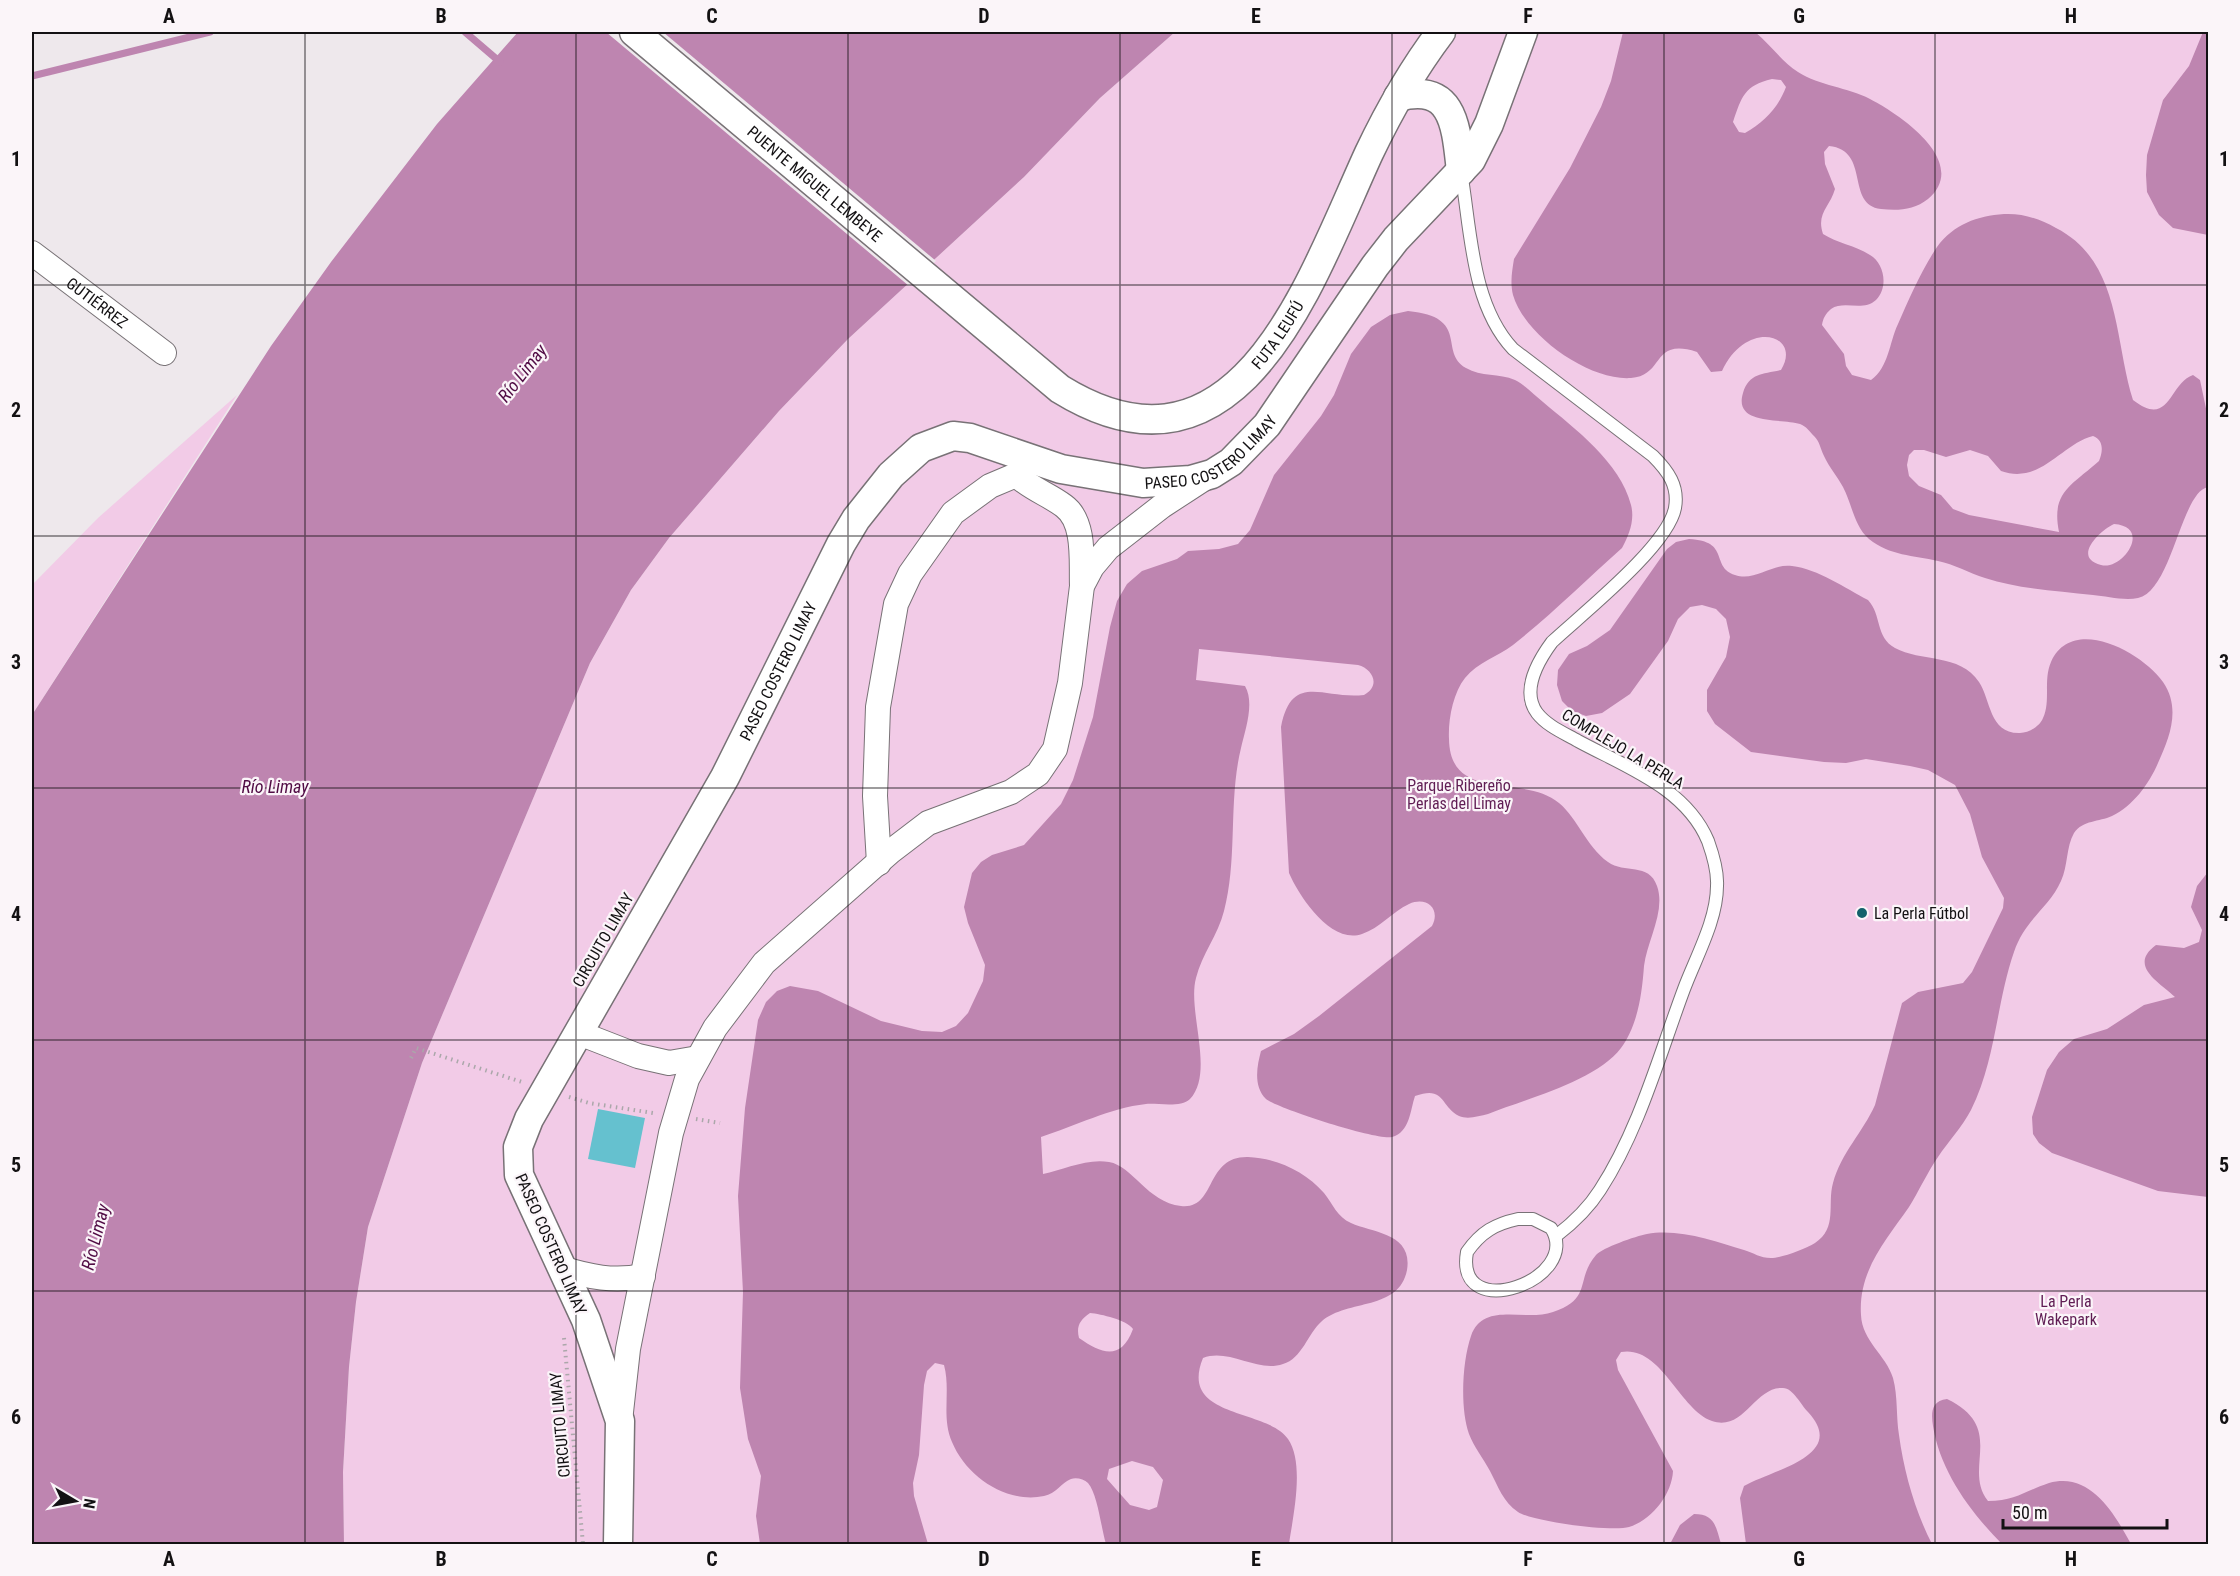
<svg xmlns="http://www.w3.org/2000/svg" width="2240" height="1576" font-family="'Roboto Condensed',sans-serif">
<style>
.green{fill:#f2cbe7}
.water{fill:#be85b0;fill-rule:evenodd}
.pier{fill:#eee8ec}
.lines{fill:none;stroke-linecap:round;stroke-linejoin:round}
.stream{stroke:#be85b0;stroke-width:7}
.building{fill:#65c1cf}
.service-casing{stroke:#787276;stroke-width:14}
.minor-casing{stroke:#787276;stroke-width:26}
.tertiary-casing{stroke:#787276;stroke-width:31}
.path{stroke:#aba7aa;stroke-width:4;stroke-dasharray:1.5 4.5;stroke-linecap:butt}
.service{stroke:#fff;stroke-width:12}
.minor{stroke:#fff;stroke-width:24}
.tertiary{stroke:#fff;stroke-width:28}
.grid{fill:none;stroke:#131113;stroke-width:1.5;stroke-opacity:0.55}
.poi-dot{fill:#13616b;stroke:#fbf5f9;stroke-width:2}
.labels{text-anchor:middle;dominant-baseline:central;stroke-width:4.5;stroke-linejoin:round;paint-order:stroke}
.street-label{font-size:16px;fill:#131113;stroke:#fbf5f9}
.park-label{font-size:16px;fill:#601d54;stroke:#fbf5f9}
.poi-label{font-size:16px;fill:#131113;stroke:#fbf5f9;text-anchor:start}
.water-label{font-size:18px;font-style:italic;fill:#510c45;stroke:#fbf5f9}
.neatline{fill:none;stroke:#131113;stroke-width:2}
.grid-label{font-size:20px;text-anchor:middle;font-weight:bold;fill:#131113}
</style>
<rect width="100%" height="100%" fill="#eee8ec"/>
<g class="green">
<polygon points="1175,32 2208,32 2208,1544 344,1544 343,1472 349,1367 356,1302 368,1227 422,1063 590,663 631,590 669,538 779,411 848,339 1024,177 1100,98"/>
<polygon points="237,395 32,715 32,585 98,518"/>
</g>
<g class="water">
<polygon points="518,32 1175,32 1100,98 1024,177 848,339 779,411 669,538 631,590 590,663 422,1063 368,1227 356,1302 349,1367 343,1472 344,1544 32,1544 32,715 271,346 331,262 437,124"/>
<path d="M 1623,32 L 1755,32 C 1770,44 1781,61 1798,72 C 1820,86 1847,87 1870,99 C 1899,114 1971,162 1928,199 C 1914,210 1898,211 1881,209 C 1845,205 1871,150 1829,146 L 1824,152 L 1825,164 L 1835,189 C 1830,207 1816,213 1823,234 C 1837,243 1854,245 1870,255 C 1884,263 1889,287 1876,300 C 1863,312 1844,300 1831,309 C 1825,314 1823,319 1822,325 L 1844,354 L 1846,366 L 1852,375 L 1871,380 C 1889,367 1889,343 1898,324 C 1909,299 1922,269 1937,247 C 1954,224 1977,216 2004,214 C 2023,213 2040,219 2056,228 C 2121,261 2114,340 2133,400 C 2170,429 2169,383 2193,375 L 2200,380 L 2208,418 L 2208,487 C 2181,492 2172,591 2138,598 C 2124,601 2106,596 2093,595 C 2057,591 2019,589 1985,578 C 1969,573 1954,564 1938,561 C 1913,555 1890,556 1869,539 C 1854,526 1852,504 1843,487 C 1837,476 1829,467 1824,456 C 1820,448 1820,442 1814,436 C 1810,432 1806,426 1800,424 C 1782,418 1733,426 1743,393 C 1749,373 1763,374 1781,370 C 1803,334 1746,318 1722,371 L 1711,372 L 1697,352 C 1651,337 1665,376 1631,378 C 1589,381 1525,336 1513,295 C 1510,283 1512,271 1514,259 L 1570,168 L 1601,107 L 1611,81 ZM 1772,79 L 1781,80 L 1786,87 C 1778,108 1764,122 1745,133 L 1739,132 L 1733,122 C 1742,96 1744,86 1772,79 ZM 2093,436 C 2104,440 2103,452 2099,461 C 2071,486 2051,492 2059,532 L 1969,515 L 1953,509 L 1941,495 L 1919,486 L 1909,476 L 1907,465 L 1909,455 L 1914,450 L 1924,450 L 1946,457 L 1970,450 L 1988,456 L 2001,471 C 2041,485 2061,444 2093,436 ZM 2114,524 C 2153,527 2122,571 2101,565 C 2072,558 2099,531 2114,524 Z"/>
<polygon points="2203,32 2208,32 2208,235 2173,228 2159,215 2147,192 2146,175 2147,155 2163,100 2189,66"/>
<path d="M 1408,311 C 1471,317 1438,352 1466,368 C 1481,377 1499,373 1515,380 C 1525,385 1534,395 1543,402 C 1575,429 1620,462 1631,505 C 1635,520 1629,535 1622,548 C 1586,580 1551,615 1513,645 C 1497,657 1478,662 1465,678 C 1453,693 1448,720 1449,739 C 1450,804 1524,773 1559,803 C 1578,819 1586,846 1608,862 C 1624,874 1649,862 1657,886 C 1666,911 1647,941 1644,966 C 1642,993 1638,1025 1621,1048 C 1596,1081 1526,1099 1488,1114 C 1479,1116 1468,1120 1459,1116 C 1440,1106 1445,1085 1415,1096 C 1410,1111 1410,1132 1392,1137 C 1378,1141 1276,1108 1266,1099 C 1253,1086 1257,1066 1261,1051 L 1294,1034 L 1319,1016 L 1432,926 C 1441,909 1427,896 1409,904 C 1392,912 1380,928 1362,934 C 1331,945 1299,896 1289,873 L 1281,727 C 1292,671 1324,700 1364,695 C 1381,686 1373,669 1358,665 L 1199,649 L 1196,680 L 1245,686 C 1255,703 1245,730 1241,748 C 1228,801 1238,858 1224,911 C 1218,935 1202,954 1196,978 C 1187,1011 1215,1072 1190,1099 C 1181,1108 1158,1103 1146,1104 C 1110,1108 1075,1126 1041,1137 L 1043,1174 C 1063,1170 1087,1158 1109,1162 C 1133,1166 1147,1202 1181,1206 C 1217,1210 1204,1156 1248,1157 C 1276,1158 1305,1171 1324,1193 C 1333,1204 1337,1217 1351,1223 C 1373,1233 1413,1233 1407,1270 C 1399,1311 1348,1299 1322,1321 C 1308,1333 1302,1359 1283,1364 C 1257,1373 1229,1348 1203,1358 C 1178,1419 1267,1408 1288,1439 C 1305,1464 1293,1516 1289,1544 L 1106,1544 C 1101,1528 1098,1495 1088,1483 C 1084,1479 1076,1477 1071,1479 C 1061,1483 1056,1494 1044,1496 C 1006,1504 966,1476 952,1442 C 941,1417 951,1391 944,1365 L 935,1363 L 927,1371 L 924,1385 L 919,1455 L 913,1483 L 914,1496 L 928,1544 L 760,1544 L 756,1516 L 761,1476 L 748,1439 L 740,1388 L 743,1292 L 738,1196 L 745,1108 L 758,1020 L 766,1002 L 777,991 L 790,986 L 818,991 L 881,1021 L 922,1031 L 942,1032 L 956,1026 L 968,1013 L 983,981 L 985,965 L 968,923 L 964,907 L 972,873 L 981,862 L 992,855 L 1024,845 L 1061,804 L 1073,780 L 1093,717 L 1110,627 L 1117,601 L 1127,584 L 1142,571 L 1177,559 L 1188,551 L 1219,549 L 1238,544 L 1250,530 L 1274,475 L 1321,416 L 1334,395 L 1351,354 L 1371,327 L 1390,315 ZM 1090,1313 C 1101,1314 1127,1320 1133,1329 C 1121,1361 1102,1354 1079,1338 C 1076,1326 1080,1320 1090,1313 ZM 1132,1461 L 1153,1467 L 1163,1480 L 1157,1507 L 1149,1510 L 1130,1505 L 1107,1479 L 1109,1469 Z"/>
<path d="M 1689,539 C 1731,541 1710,567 1735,575 C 1755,582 1772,563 1792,566 C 1818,569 1845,588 1868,600 C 1882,615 1875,637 1895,648 C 1920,662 1960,653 1979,682 C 1991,700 1989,734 2020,733 C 2029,733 2040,726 2043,718 C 2051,701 2043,680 2051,662 C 2072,614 2142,652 2163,682 C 2181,708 2170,737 2158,763 C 2149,784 2133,806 2112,816 C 2099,822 2083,820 2074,833 C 2066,847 2068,866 2061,881 C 2049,908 2025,919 2014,952 C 1996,1004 1996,1060 1971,1110 C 1962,1127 1948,1142 1938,1157 C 1927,1173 1919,1191 1909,1207 C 1886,1240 1858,1271 1861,1315 C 1862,1341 1886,1355 1893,1378 C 1898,1396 1896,1417 1899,1435 C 1904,1472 1915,1511 1932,1544 L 1746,1544 L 1740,1498 L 1744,1486 C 1771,1470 1849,1456 1808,1412 C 1801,1405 1793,1388 1783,1388 C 1755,1386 1744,1432 1712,1421 C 1679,1409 1661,1345 1621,1352 L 1616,1360 L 1618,1370 L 1673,1471 C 1672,1494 1652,1520 1629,1527 C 1613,1532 1533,1522 1518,1512 C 1503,1502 1498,1486 1490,1471 C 1483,1458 1474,1447 1469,1434 C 1460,1409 1462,1362 1471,1336 C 1483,1301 1525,1322 1553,1312 C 1593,1299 1575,1279 1596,1255 C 1602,1248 1636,1236 1647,1234 C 1678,1228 1715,1241 1744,1250 C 1754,1253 1760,1258 1771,1258 C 1782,1258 1805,1249 1815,1243 C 1838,1228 1827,1204 1833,1183 C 1841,1153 1863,1132 1875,1105 L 1902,1003 L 1918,992 L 1963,983 L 1972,972 L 2003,908 L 2004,898 L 1982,857 L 1970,814 L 1955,785 L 1928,770 L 1910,766 L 1866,759 L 1846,763 L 1824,762 L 1751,752 L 1715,724 L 1707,711 L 1707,690 L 1726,657 L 1730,637 L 1726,619 L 1716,609 L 1702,605 L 1690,607 L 1678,619 L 1668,641 L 1630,694 L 1602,713 L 1586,716 L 1572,711 L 1562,701 L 1557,685 L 1558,670 L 1569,654 L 1587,646 L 1610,630 L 1667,549 L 1676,542 Z"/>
<path d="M 2208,872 L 2208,1197 L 2158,1191 L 2052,1153 L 2039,1143 L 2033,1134 L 2032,1117 L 2047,1070 L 2059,1052 L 2074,1039 L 2107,1029 L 2144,1005 L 2175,997 C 2161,983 2127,966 2156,945 L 2184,948 L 2199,942 L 2202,930 L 2191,907 L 2197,886 Z"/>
<path d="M 1947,1399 C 2007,1428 1962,1468 1988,1501 C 2015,1501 2025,1491 2049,1483 C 2091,1471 2115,1515 2131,1544 L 2002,1544 C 1971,1513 1940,1471 1933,1426 C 1931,1413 1931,1401 1947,1399 Z"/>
<path d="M 1694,1514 C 1715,1514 1716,1527 1721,1544 L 1670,1544 L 1680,1525 Z"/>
</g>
<polygon class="pier" points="606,32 663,32 936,261 909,286"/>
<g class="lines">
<g class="stream">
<polyline points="465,32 500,62"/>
<polyline points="32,76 210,32"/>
</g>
</g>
<polygon class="building" points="598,1109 645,1118 635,1168 588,1159"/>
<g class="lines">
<defs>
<g id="service">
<path d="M 1461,172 C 1471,230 1471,304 1513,349 L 1653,456 C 1668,471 1679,486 1675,508 C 1668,546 1582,614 1552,642 C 1538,661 1521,691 1537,713 C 1547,726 1564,733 1578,741 C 1626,767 1686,788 1708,841 C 1713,855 1718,871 1717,886 C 1717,920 1696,957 1684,989 C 1659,1056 1639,1130 1600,1190 C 1588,1209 1573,1223 1556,1236"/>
<path d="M 1518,1219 L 1533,1219 L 1551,1228 C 1584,1279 1454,1326 1467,1252 C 1481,1232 1495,1224 1518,1219 Z"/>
</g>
<g id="minor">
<path id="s1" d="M 32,253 L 164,353"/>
<path d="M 1016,475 C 1033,490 1048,494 1064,506 C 1086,522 1081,563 1082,586"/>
<polyline points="879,863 875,796 878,707 896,604 910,574 953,513 990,486 1016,475 1027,459"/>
<polyline points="579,1033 638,1056 669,1063 698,1058"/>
<path d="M 561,1268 C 589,1277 614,1282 643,1276"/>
<polyline points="620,1421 628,1349 671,1133 687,1079 715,1028 764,963 890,852 928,823 1011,792 1038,774 1055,749 1070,683 1082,586 1092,567 1108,548 1162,506 1205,478"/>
</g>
<g id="tertiary">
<path id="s2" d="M 634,32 L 1060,389 C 1240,500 1311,279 1369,153 C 1389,111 1413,69 1441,32"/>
<path d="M 1398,97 C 1455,82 1456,128 1461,171"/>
<path id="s3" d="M 618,1544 L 620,1421 L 586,1320 L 519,1175 L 518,1147 L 529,1119 L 725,777 L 841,544 L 856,519 L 891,475 L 921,448 L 953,436 L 970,438 L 1061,469 L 1143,483 L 1191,480 L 1212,474 L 1231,462 L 1267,425 L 1375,266 L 1396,239 L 1471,160 L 1489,124 L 1523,32"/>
</g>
</defs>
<use href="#service" class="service-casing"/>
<use href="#minor" class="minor-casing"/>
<use href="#tertiary" class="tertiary-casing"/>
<g class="path">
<polyline points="411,1058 416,1048 522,1082"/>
<polyline points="569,1097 589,1103 653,1113"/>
<polyline points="696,1119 720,1123"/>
<polyline points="564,1338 583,1544"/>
</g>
<use href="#service" class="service"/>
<use href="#minor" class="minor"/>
<use href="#tertiary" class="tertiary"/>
</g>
<path class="grid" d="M 305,32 L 305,1544M 576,32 L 576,1544M 848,32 L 848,1544M 1120,32 L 1120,1544M 1392,32 L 1392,1544M 1664,32 L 1664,1544M 1935,32 L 1935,1544M 32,285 L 2208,285M 32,536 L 2208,536M 32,788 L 2208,788M 32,1040 L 2208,1040M 32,1291 L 2208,1291"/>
<circle class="poi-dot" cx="1862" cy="913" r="6"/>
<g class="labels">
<g class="street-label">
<text stroke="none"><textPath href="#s2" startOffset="236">PUENTE MIGUEL LEMBEYE</textPath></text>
<text stroke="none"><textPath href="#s1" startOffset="82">GUTIÉRREZ</textPath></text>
<text stroke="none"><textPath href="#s2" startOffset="812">FUTA LEUFÚ</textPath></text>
<text stroke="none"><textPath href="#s3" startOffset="1536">PASEO COSTERO LIMAY</textPath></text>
<text stroke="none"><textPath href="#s3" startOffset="960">PASEO COSTERO LIMAY</textPath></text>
<text transform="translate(1623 749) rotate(31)">COMPLEJO LA PERLA</text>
<text transform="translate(603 940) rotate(-60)">CIRCUITO LIMAY</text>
<text transform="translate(551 1244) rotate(66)">PASEO COSTERO LIMAY</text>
<text transform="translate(560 1425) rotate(-95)">CIRCUITO LIMAY</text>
</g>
<g class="park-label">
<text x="1459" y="785">Parque Ribereño<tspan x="1459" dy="18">Perlas del Limay</tspan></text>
<text x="2066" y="1301">La Perla<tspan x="2066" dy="18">Wakepark</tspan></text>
</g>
<g class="poi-label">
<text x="1874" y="913">La Perla Fútbol</text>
</g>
<g class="water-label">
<text transform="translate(522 373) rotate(-52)">Río Limay</text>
<text x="275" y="786">Río Limay</text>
<text transform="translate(95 1237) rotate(-76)">Río Limay</text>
</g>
</g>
<rect width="2240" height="1576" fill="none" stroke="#fbf5f9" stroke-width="66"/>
<g transform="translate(75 1501) rotate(100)" stroke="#fbf5f9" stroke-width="4.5" paint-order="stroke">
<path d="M0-4.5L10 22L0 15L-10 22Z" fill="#131113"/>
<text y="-9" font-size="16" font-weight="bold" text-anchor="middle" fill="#131113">N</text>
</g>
<path d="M2003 1519v9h164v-9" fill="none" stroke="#131113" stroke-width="3"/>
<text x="2012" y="1519" font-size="18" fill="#131113" stroke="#fbf5f9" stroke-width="4.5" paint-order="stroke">50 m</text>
<rect x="33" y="33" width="2174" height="1510" class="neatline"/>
<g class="grid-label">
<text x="169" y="23">A</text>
<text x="441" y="23">B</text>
<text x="712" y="23">C</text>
<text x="984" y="23">D</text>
<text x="1256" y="23">E</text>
<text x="1528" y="23">F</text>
<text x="1799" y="23">G</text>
<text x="2071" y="23">H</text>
<text x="16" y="166">1</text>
<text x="2224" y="166">1</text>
<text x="16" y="417">2</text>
<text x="2224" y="417">2</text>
<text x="16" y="669">3</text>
<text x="2224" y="669">3</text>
<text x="16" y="921">4</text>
<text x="2224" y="921">4</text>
<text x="16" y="1172">5</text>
<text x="2224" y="1172">5</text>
<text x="16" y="1424">6</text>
<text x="2224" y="1424">6</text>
<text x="169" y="1566">A</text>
<text x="441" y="1566">B</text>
<text x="712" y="1566">C</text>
<text x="984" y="1566">D</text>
<text x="1256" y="1566">E</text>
<text x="1528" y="1566">F</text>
<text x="1799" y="1566">G</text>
<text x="2071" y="1566">H</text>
</g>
</svg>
